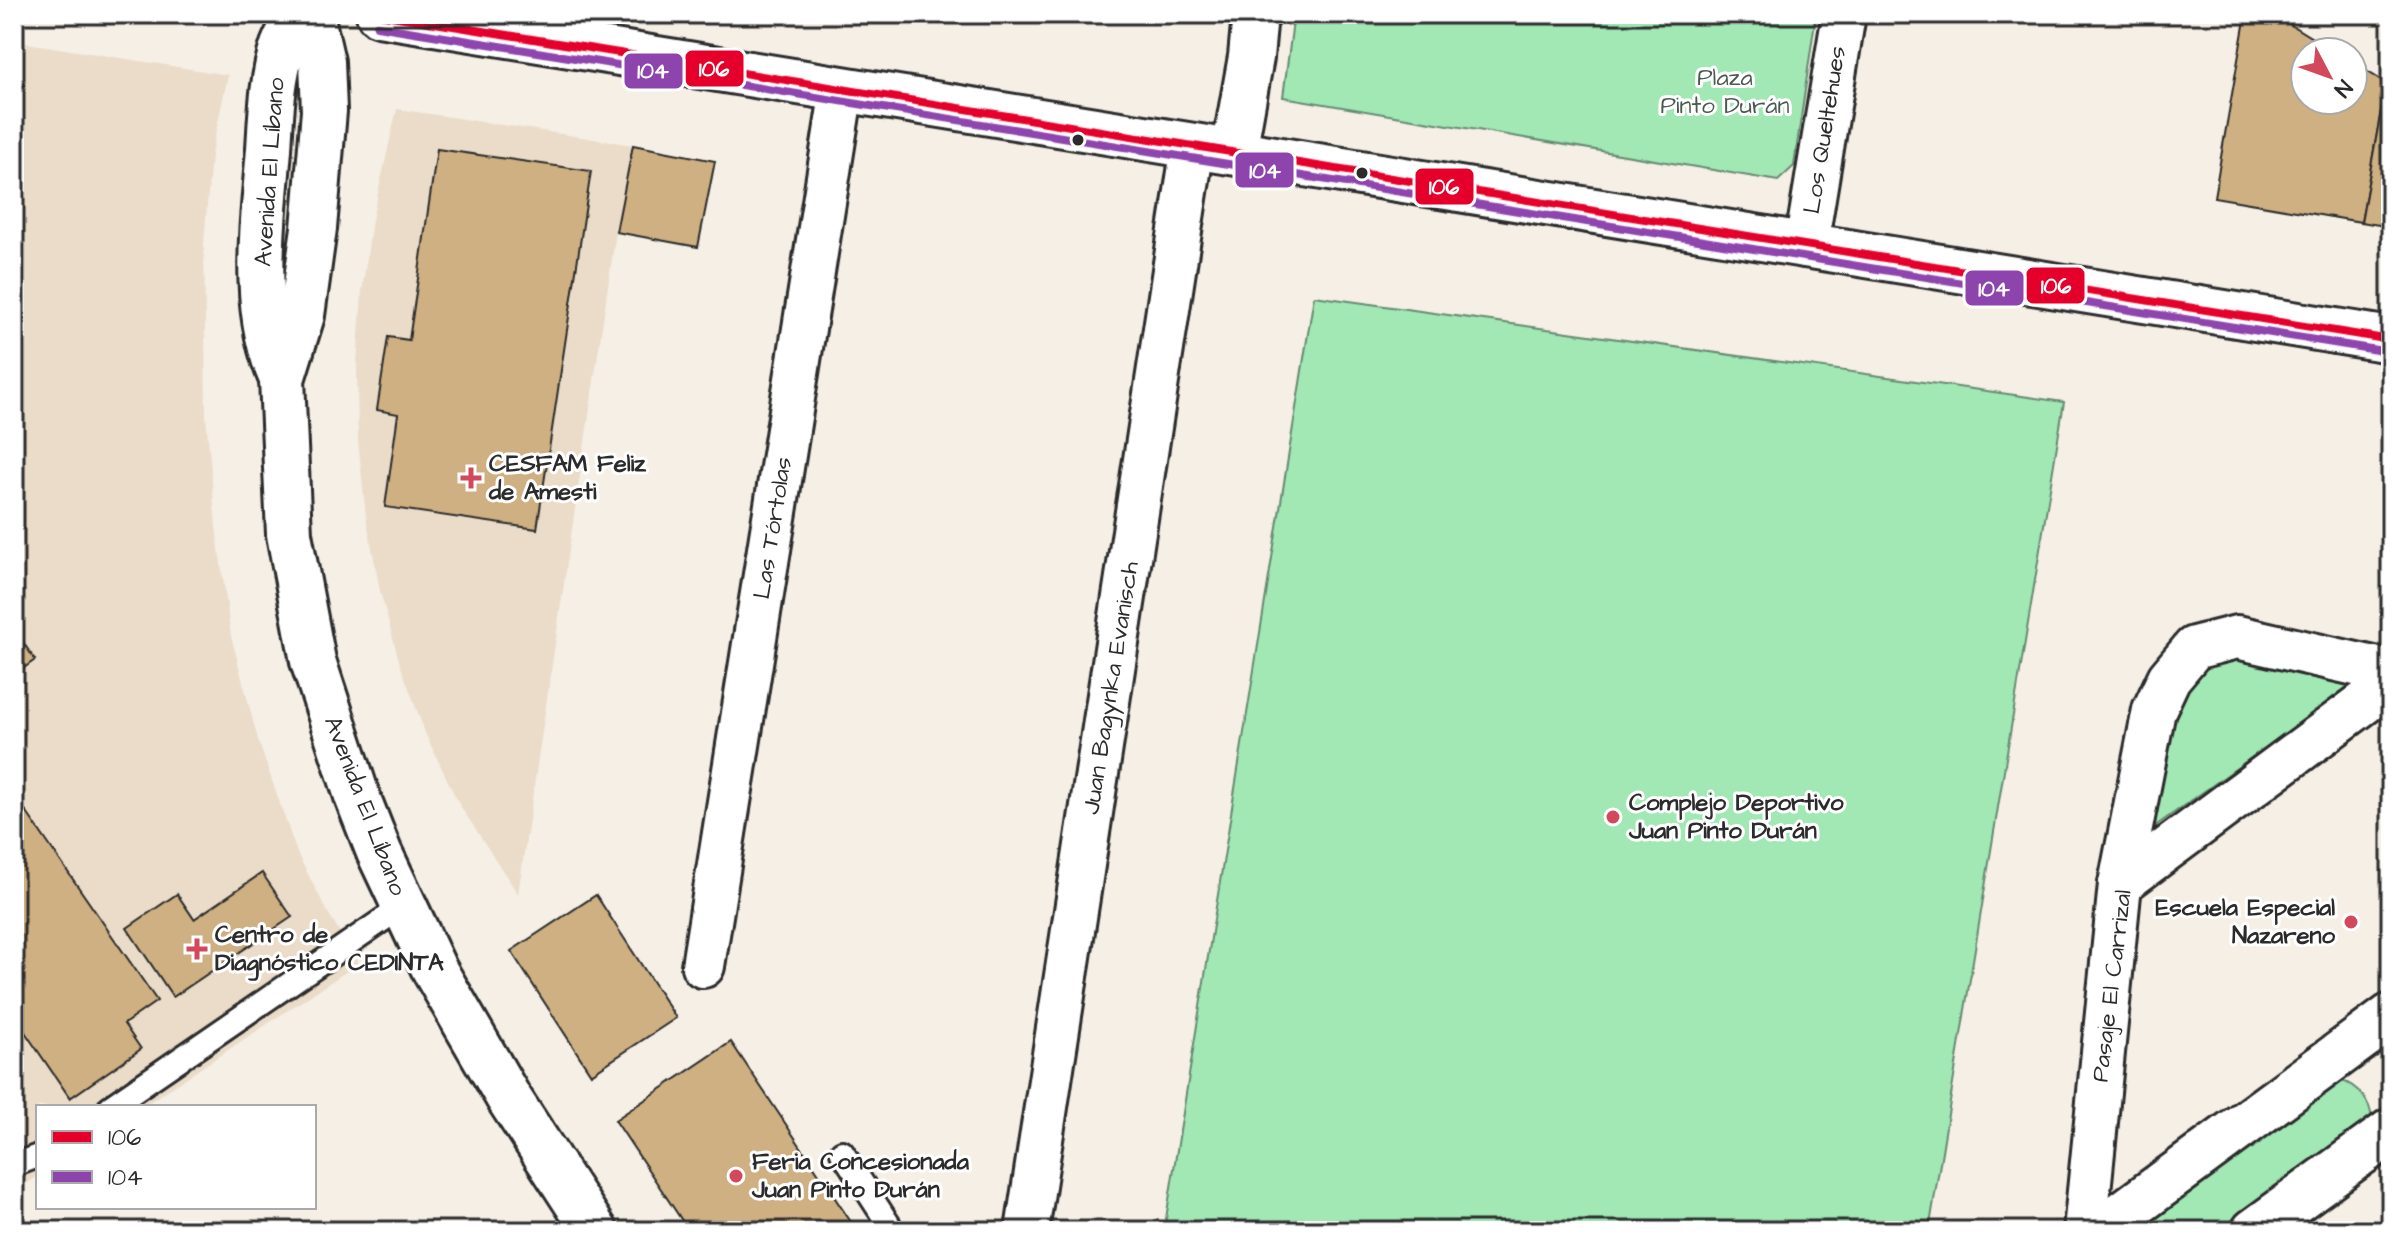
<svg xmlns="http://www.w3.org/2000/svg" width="2405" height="1245" font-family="'Architects Daughter',sans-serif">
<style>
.built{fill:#eadcc8}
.green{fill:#a1e8b5;stroke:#668a70;stroke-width:2}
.building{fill:#cfb083;stroke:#2b2b2b;stroke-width:2}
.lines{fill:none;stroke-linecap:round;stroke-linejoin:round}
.lane-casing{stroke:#2b2b2b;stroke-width:28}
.street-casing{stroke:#2b2b2b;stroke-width:48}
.secondary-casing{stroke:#2b2b2b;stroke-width:50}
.primary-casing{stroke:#2b2b2b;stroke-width:50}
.lane{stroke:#fff;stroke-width:22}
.street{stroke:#fff;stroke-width:42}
.secondary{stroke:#fff;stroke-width:44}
.primary{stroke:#fff;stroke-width:44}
.bus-1-casing{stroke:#fff;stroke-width:14}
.bus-2-casing{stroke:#fff;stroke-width:14}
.bus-1{stroke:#e4002b;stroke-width:8}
.bus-2{stroke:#8e44ad;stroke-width:8}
.bus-dot{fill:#2b2b2b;stroke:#fff;stroke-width:3}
.poi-dot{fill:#d1495b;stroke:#fff;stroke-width:3}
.labels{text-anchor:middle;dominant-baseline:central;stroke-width:6;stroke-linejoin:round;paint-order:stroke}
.park-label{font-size:24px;fill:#485a4e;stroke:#fff}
.street-label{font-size:24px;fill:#2b2b2b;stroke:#fff}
.poi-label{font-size:24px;font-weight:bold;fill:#2b2b2b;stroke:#fff;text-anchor:start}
.line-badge{stroke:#fff;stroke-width:3}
.badge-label{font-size:22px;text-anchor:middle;font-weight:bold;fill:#fff}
</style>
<rect width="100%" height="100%" fill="#f5efe6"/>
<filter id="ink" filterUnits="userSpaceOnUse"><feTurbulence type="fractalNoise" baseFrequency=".0125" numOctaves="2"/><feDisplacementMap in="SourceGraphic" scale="16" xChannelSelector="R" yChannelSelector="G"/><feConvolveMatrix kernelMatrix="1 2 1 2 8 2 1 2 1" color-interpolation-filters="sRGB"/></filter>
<g filter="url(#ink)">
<g class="built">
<polygon points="14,41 228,75 211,155 204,243 206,416 216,527 231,636 258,740 297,853 327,911 359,963 142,1107 38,1107 38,1176 14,1192"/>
<polygon points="397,109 633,145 616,232 518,894 459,804 426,735 400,664 380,591 366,516 358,440 357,365 362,292 372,220"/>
</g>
<g class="green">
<polygon points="1294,14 1816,14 1794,166 1778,181 1283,97"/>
<polygon points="1314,296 2064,402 1929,1231 1164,1231"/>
<polygon points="2244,658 2363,678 2154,827 2162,711 2209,660"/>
<path d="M 2342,1081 C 2357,1085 2373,1104 2371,1120 L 2221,1231 L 2132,1231 L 2333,1083 Z"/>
</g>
<g class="building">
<polygon points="1136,14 1194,14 1193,22"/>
<polygon points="2246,14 2273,14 2335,52 2305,52 2305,100 2353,100 2353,63 2386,83 2361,222 2214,197"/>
<polygon points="2386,83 2391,86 2391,227 2361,222"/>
<polygon points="633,145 715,161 698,247 616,232"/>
<polygon points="437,149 591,171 537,529 385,507 398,414 377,410 388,337 409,340"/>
<polygon points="14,629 35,660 14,675"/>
<polygon points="14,794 157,1001 124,1024 141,1049 70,1098 14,1016"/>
<polygon points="262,873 292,917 173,997 127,928 177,894 194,919"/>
<polygon points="596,895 676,1018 591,1074 511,951"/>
<polygon points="731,1042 857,1231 689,1231 615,1120"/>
</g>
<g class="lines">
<defs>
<g id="lane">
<polyline points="110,1107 403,906"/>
<polyline points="842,1152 893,1231"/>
<polyline points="14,1165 38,1156"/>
</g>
<g id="street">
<polyline points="1806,246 1844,14"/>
<polyline points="2120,884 2391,683"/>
<polyline points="703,966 842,89"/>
<polyline points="1027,1231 1193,146"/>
<polyline points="2085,1231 2120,884 2154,710 2169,678 2194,648 2237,637 2391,672"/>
</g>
<g id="secondary">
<polyline points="311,14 322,62 324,111 314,228 302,315 282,379 289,534 313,661 357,796 379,852 435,971 508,1097 595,1231"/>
<polyline points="1234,152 1251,57 1255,14"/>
<path d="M 282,379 C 250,309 263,225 269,149 C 271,116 272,78 283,46 C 287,35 294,24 301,14"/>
<polyline points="2099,1231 2391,1016"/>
<polyline points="2254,1231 2391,1131"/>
</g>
<polyline id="primary" points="379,14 2391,340"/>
</defs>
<use href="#lane" class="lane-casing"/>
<use href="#street" class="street-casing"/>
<use href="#secondary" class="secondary-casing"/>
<use href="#primary" class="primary-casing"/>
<use href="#lane" class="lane"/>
<use href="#street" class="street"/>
<use href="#secondary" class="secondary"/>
<use href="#primary" class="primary"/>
<defs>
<polyline id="bus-1" points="379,14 2391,340"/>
<polyline id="bus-2" points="377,26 2389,352"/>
</defs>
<use href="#bus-1" class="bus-1-casing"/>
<use href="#bus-2" class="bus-2-casing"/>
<use href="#bus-1" class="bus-1"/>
<use href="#bus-2" class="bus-2"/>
</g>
</g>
<g class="bus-dot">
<circle cx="1078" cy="140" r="7"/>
<circle cx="1362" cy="173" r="7"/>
</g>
<g class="poi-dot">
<path d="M467 466h8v8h8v8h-8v8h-8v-8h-8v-8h8z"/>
<circle cx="1613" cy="817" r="8"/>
<circle cx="2351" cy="922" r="8"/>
<path d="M193 937h8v8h8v8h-8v8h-8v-8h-8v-8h8z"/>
<circle cx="736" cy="1176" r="8"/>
</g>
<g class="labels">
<g class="park-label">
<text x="1725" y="78">Plaza<tspan x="1725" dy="28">Pinto Durán</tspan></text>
</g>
<g class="street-label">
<text transform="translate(1825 130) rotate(-81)">Los Queltehues</text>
<text transform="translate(270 172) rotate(-86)">Avenida El Líbano</text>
<text transform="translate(773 528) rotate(-81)">Las Tórtolas</text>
<text transform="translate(1111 688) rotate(-81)">Juan Bagynka Evanisch</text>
<text transform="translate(365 806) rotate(69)">Avenida El Líbano</text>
<text transform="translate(2112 986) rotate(-83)">Pasaje El Carrizal</text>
</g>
<g class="poi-label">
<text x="489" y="464">CESFAM Feliz<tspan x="489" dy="28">de Amesti</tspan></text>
<text x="1629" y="803">Complejo Deportivo<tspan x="1629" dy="28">Juan Pinto Durán</tspan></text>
<text x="2335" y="908" text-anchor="end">Escuela Especial<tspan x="2335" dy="28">Nazareno</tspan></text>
<text x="215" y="935">Centro de<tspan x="215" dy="28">Diagnóstico CEDINTA</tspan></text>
<text x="752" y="1162">Feria Concesionada<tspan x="752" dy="28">Juan Pinto Durán</tspan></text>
</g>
</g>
<g class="line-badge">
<rect x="684" y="49" width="61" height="39" rx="8" fill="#e4002b"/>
<rect x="623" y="52" width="61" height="38" rx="8" fill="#8e44ad"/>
<rect x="1234" y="151" width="61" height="38" rx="8" fill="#8e44ad"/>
<rect x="1414" y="167" width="61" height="39" rx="8" fill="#e4002b"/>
<rect x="2025" y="266" width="61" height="39" rx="8" fill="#e4002b"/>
<rect x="1964" y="269" width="61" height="38" rx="8" fill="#8e44ad"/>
</g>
<g class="badge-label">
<text x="714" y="76">106</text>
<text x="653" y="78">104</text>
<text x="1265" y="178">104</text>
<text x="1444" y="194">106</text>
<text x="2056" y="293">106</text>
<text x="1994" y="296">104</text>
</g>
<rect width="2405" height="1245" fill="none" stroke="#fff" stroke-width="48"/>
<rect x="24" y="24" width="2357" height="1197" fill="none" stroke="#2b2b2b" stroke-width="3" filter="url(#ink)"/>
<rect x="36" y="1105" width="280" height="104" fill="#ffffff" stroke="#aaaaaa" stroke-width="2"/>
<rect x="52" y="1131" width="40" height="12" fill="#e4002b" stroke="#aaaaaa" stroke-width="2"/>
<text x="108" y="1145" font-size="24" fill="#2b2b2b">106</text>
<rect x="52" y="1171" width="40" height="12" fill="#8e44ad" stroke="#aaaaaa" stroke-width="2"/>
<text x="108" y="1185" font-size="24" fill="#2b2b2b">104</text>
<g transform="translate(2329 76) rotate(131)"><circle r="38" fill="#ffffff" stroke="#aaaaaa" stroke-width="2"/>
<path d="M0-6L14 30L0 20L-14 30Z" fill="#d1495b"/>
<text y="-12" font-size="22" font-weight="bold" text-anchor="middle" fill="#2b2b2b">N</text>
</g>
</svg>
